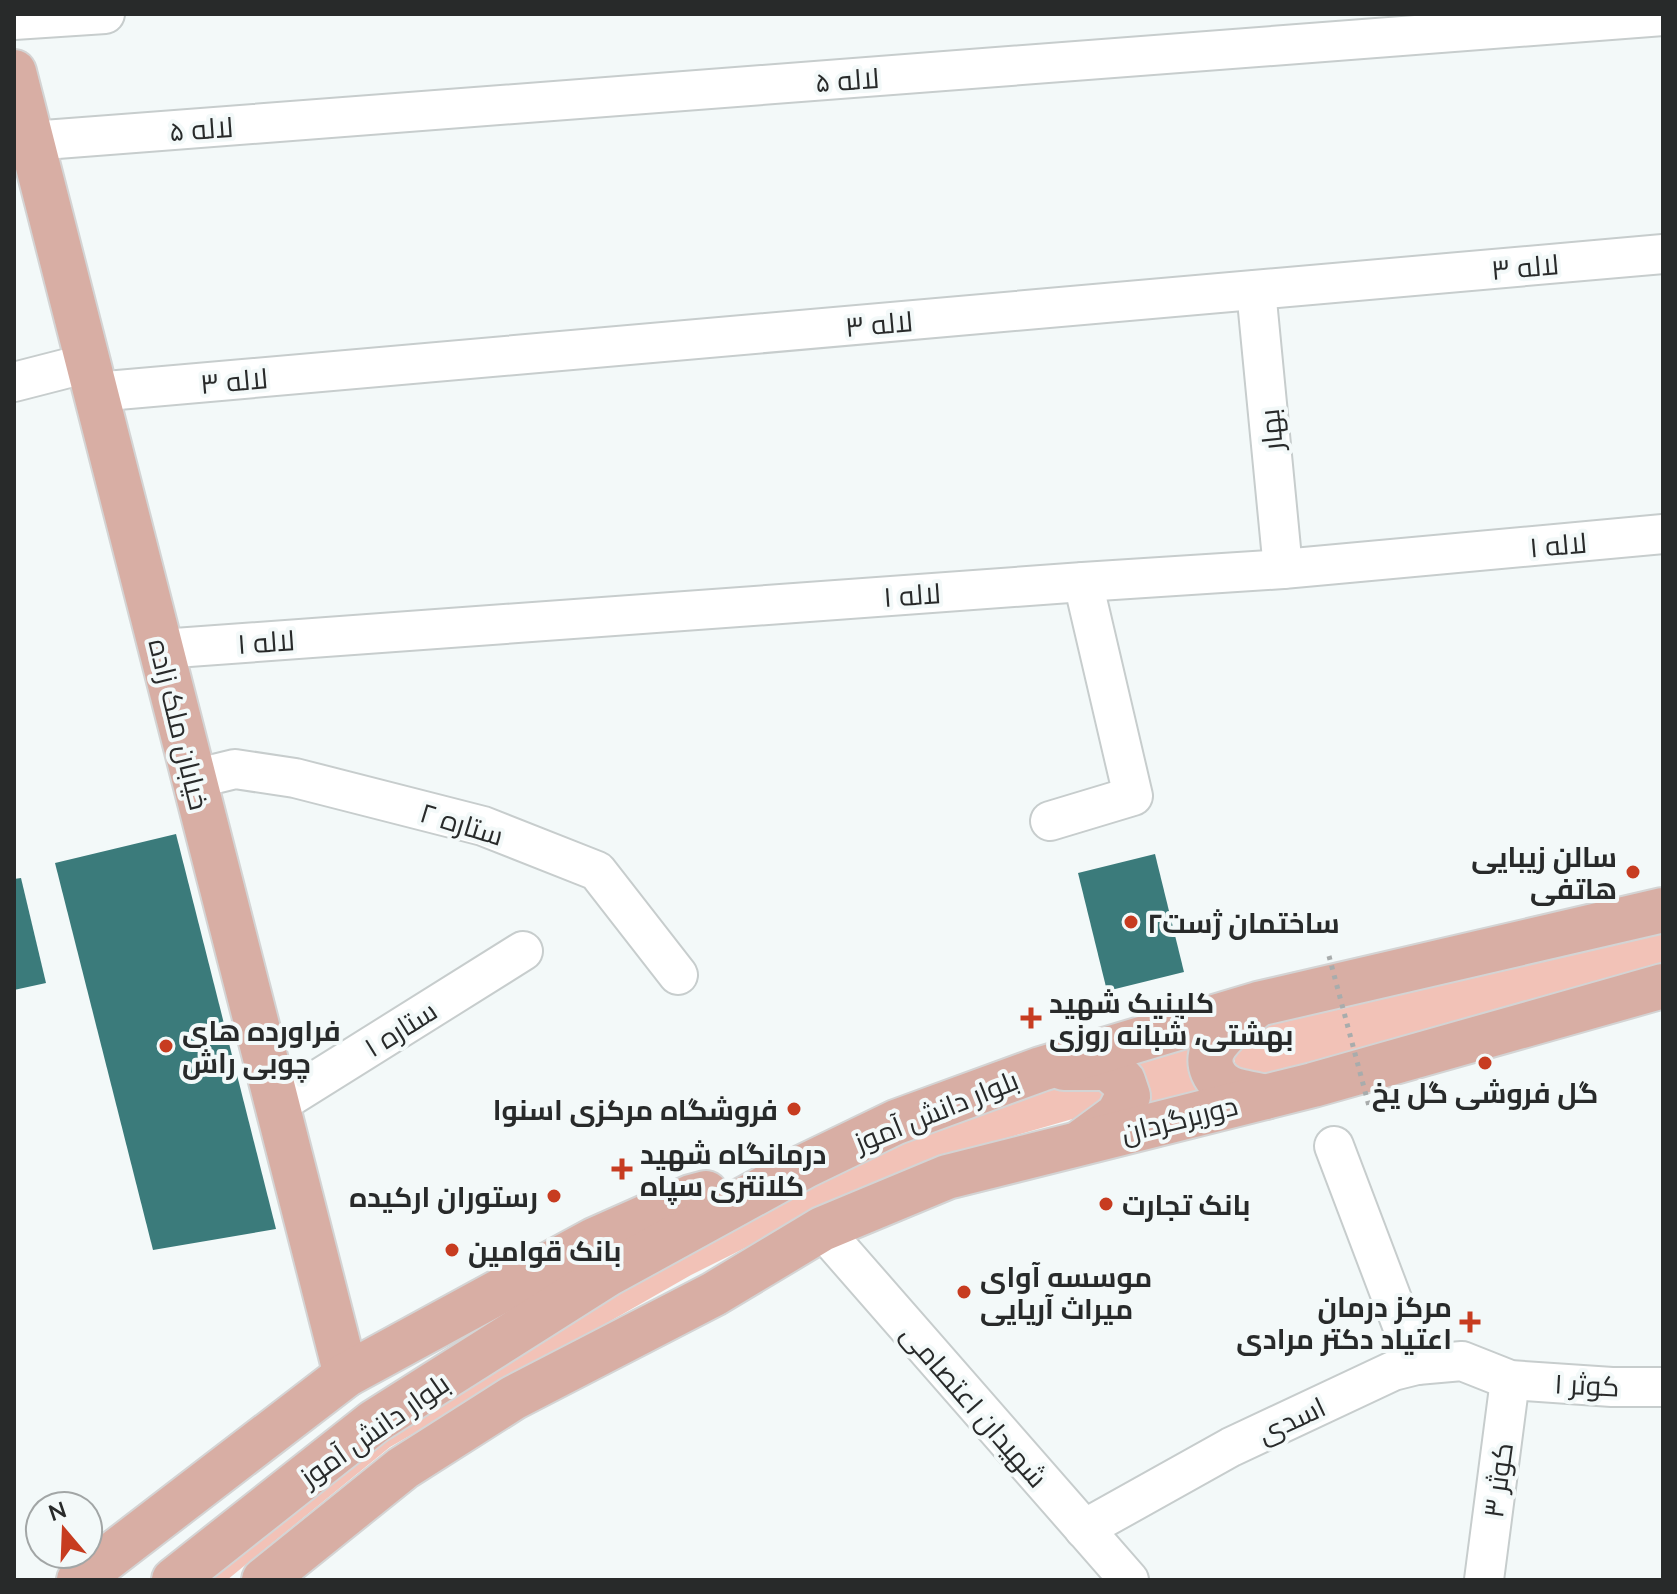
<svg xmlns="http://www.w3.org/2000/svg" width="1677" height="1594" font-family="Lato,Cairo,sans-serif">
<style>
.green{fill:#f2c2b7}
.building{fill:#3b7b7b}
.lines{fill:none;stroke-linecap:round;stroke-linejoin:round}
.minor-casing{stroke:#c7cdcd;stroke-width:42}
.major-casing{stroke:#d4d4d4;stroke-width:48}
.minor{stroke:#fff;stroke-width:38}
.major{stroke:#d8aea4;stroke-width:44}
.path-bridge{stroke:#a8acac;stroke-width:5;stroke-dasharray:4 6;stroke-linecap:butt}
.poi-dot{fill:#c73c20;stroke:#f3f9f9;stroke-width:3}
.labels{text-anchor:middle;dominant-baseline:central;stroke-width:8;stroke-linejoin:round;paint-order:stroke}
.street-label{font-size:28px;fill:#282a2a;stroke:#f3f9f9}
.poi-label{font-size:28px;font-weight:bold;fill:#282a2a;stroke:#f3f9f9;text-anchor:start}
</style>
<rect width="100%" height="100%" fill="#f3f9f9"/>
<g class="green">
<polygon points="1663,925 1663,980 1271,1077 1239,1070 1235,1063 1233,1052 1248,1029"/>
<polygon points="1217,1026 1213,1091 1133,1130 1124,1062"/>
<polygon points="1080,1077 1110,1092 1102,1107 1076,1118 940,1157 831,1205 691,1275 390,1447 227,1580 199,1580 390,1431 674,1256 917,1132"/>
</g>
<g class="building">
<polygon points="176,834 276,1229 153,1250 55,863"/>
<polygon points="1155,854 1184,972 1107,991 1078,873"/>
<polygon points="21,878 46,983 14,990 14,879"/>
</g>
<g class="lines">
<defs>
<g id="minor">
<polyline points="14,20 105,14"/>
<polyline points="14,139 31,141 1663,16"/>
<polyline points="1256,290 1283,569"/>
<polyline points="14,382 88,363"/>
<polyline points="95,392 1663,254"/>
<polyline points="161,649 1083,582 1283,569 1663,534"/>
<polyline points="194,779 235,769 295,778 483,826 597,871 678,975"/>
<polyline points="1050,821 1133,796 1083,582"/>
<polyline points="277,1105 523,951"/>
<polyline points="1334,1146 1417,1365"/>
<polyline points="822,1229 1129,1580"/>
<polyline points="1084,1529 1231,1447 1393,1371 1417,1365 1462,1361 1510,1380 1612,1387 1663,1387"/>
<polyline points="1484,1580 1510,1380"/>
</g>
<g id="major">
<polyline points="14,72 346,1375"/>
<path d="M 1253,1008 C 1241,1019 1225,1031 1216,1044 C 1203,1062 1214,1083 1234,1090 C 1244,1093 1255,1094 1265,1097"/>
<polyline points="1064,1068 1108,1068 1123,1081 1128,1096 1118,1115 1084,1140"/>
<polyline points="79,1580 346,1375 594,1240 691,1197 706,1193"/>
<polyline points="174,1580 374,1422 608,1274 805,1166 896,1122 1041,1069 1258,1004 1663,910"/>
<polyline points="264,1580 403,1468 513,1398 714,1294 822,1229 947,1177 1313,1085 1663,986"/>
</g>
</defs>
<use href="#minor" class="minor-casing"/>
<use href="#major" class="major-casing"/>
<use href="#minor" class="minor"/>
<use href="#major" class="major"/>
<polyline class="path-bridge" points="1329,956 1370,1110"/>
</g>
<g class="poi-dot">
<circle cx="1633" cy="872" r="8"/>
<circle cx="1131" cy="922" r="8"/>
<path d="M1027 1006h8v8h8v8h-8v8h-8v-8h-8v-8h8z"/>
<circle cx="166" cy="1046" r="8"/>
<circle cx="1485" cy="1063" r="8"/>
<circle cx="794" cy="1109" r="8"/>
<path d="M618 1157h8v8h8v8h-8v8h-8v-8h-8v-8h8z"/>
<circle cx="554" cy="1196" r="8"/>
<circle cx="1106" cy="1204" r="8"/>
<circle cx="452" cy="1250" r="8"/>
<circle cx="964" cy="1292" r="8"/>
<path d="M1466 1310h8v8h8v8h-8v8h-8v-8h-8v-8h8z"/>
</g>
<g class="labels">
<g class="street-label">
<text transform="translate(847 79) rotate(-4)">لاله ۵</text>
<text transform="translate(201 128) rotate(-4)">لاله ۵</text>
<text transform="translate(1525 266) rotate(-5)">لاله ۳</text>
<text transform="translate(879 323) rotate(-5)">لاله ۳</text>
<text transform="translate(234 380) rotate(-5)">لاله ۳</text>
<text transform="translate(1270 430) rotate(-96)">بهار</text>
<text transform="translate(1558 544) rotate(-5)">لاله ۱</text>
<text transform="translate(912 594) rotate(-4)">لاله ۱</text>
<text transform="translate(266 641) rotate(-4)">لاله ۱</text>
<text transform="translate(180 724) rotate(76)">خیابان ملک زاده</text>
<text transform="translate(462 823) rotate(17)">ستاره ۲</text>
<text transform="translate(400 1028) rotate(-32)">ستاره ۱</text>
<text transform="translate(936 1110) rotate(-22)">بلوار دانش آموز</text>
<text transform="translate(1179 1118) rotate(-14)">دوربرگردان</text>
<text transform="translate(1587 1384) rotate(3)">کوثر ۱</text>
<text transform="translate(975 1405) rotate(49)">شهیدان اعتصامی</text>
<text transform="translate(1291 1419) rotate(-25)">اسدی</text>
<text transform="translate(374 1429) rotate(-35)">بلوار دانش آموز</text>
<text transform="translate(1497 1480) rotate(-82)">کوثر ۳</text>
</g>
<g class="poi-label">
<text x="1617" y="856" text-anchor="end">سالن زیبایی<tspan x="1617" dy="32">هاتفی</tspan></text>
<text x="1147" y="922">ساختمان ژست۲</text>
<text x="1049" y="1002">کلینیک شهید<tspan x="1049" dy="32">بهشتی، شبانه روزی</tspan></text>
<text x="182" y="1030">فراورده های<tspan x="182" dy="32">چوبی راش</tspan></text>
<text x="1485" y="1092" text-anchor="middle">گل فروشی گل یخ</text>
<text x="778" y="1109" text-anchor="end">فروشگاه مرکزی اسنوا</text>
<text x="640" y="1153">درمانگاه شهید<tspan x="640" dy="32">کلانتری سپاه</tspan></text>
<text x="538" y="1196" text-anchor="end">رستوران ارکیده</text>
<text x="1122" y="1204">بانک تجارت</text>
<text x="468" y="1250">بانک قوامین</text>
<text x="980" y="1276">موسسه آوای<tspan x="980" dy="32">میراث آریایی</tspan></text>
<text x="1452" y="1306" text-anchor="end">مرکز درمان<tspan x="1452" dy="32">اعتیاد دکتر مرادی</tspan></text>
</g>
</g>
<rect width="1677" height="1594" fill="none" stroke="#282a2a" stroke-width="32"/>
<g transform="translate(64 1530) rotate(341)"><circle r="38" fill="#f3f9f9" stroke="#a2a6a6" stroke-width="2"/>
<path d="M0-6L14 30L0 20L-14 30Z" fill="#c73c20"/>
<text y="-12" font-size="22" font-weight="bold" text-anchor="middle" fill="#282a2a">N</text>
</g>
</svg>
